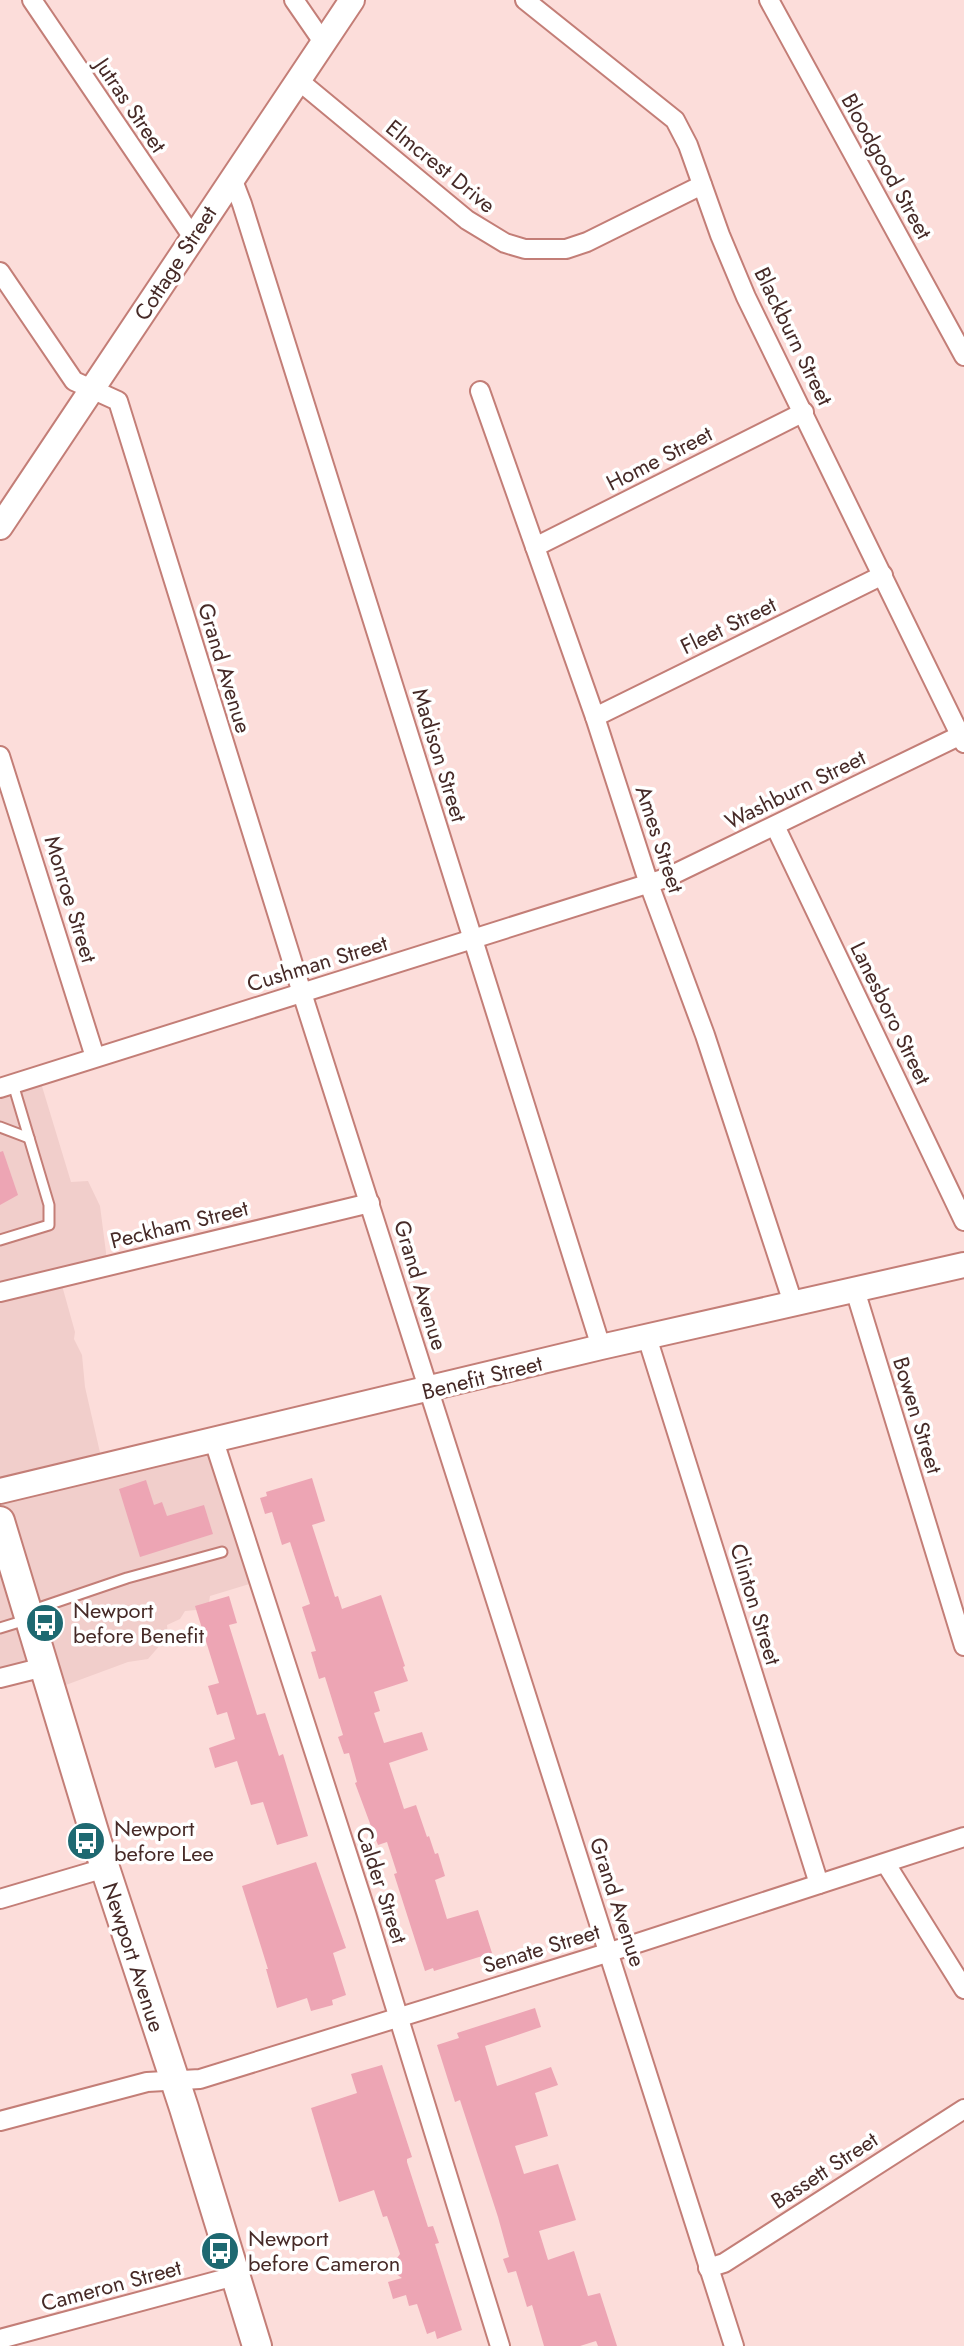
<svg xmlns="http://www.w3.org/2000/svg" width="964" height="2346" font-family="Jost,sans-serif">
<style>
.built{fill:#f1cecb}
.building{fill:#eda5b4}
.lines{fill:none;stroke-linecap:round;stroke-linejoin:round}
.lane-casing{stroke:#c37e77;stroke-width:13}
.street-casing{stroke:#c37e77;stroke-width:22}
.secondary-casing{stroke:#c37e77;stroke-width:28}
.primary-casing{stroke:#c37e77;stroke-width:32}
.lane{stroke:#fff;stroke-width:9}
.street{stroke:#fff;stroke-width:18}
.secondary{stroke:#fff;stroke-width:24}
.primary{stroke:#fff;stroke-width:28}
.labels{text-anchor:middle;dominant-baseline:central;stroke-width:7;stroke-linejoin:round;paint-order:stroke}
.street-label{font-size:22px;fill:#462a27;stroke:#fff}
.poi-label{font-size:22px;fill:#462a27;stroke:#fff;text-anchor:start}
</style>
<rect width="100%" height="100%" fill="#fcddda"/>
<polygon class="built" points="41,1083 71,1182 88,1181 100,1206 108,1268 61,1282 75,1332 74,1339 82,1355 85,1387 104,1470 217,1445 259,1581 210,1596 208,1609 185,1611 180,1619 167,1625 168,1636 148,1659 128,1662 55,1689 46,1674 0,1685 0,1092"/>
<g class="building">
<polygon points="3,1151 18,1195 0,1205 0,1152"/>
<polygon points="312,1478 325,1521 312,1525 335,1597 338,1596 342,1609 381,1595 405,1666 403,1667 408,1681 374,1692 380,1711 374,1713 384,1743 422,1732 428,1750 389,1763 404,1809 416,1805 427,1837 429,1836 435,1854 438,1853 445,1876 435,1880 447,1919 478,1910 492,1953 434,1971 433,1968 425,1971 394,1874 397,1873 387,1842 378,1845 355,1783 357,1782 349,1753 344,1754 338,1737 343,1735 325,1677 319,1679 311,1652 316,1651 302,1607 310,1604 290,1542 282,1545 272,1512 265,1514 260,1498 267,1496 266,1492"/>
<polygon points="146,1480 154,1505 162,1502 167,1516 204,1505 213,1534 140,1557 119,1489"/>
<polygon points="229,1596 237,1623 229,1625 257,1715 265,1713 279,1756 283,1754 308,1836 277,1845 263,1802 251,1805 237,1761 215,1768 209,1748 235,1739 227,1712 217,1715 208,1686 219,1683 195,1606"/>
<polygon points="316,1862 346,1948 333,1953 346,1995 332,2000 333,2005 311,2011 307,1998 277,2008 266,1969 268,1969 242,1886"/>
<polygon points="535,2008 541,2027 485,2046 497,2086 551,2067 558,2085 535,2093 548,2136 515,2146 524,2174 558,2164 576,2220 539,2231 548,2260 574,2251 588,2296 600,2293 617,2346 598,2346 596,2341 580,2346 544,2346 532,2305 527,2307 516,2271 508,2273 503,2259 509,2257 498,2217 460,2100 455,2102 437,2045 459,2038 457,2033"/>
<polygon points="382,2065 412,2157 407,2159 407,2162 428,2227 433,2226 439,2243 435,2244 462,2330 437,2339 435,2331 427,2334 417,2304 409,2306 406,2295 393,2299 388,2282 402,2278 389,2269 400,2254 387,2216 383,2217 374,2190 339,2202 311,2108 357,2093 351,2074"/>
</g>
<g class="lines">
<defs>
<g id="lane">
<polyline points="0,1127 29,1138"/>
<polyline points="0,1240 49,1225 49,1205 13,1084"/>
<polyline points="30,1611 127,1578 222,1552"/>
<polyline points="0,1628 26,1620"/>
</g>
<g id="street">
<polyline points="32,0 192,236"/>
<polyline points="294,0 323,42"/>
<polyline points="525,0 675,120 688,145 720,235 746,297 964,743"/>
<polyline points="769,0 964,356"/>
<polyline points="298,80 467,220 505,243 525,249 566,249 587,242 702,185"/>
<polyline points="232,178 242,204 601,1347"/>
<polyline points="0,272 74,381 118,401 302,993 734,2346"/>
<polyline points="480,391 595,717 649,884 705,1035 793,1303"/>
<polyline points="535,547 804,412"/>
<polyline points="595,717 883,575"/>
<polyline points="0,756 95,1057"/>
<polyline points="775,826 964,1221"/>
<polyline points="0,1088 666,878 961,735"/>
<polyline points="855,1290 964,1646"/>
<polyline points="0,1292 370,1203"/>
<polyline points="647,1337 819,1884"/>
<polyline points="214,1441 366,1912 500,2346"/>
<polyline points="0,1678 44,1667"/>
<polyline points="886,1864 964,1989"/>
<polyline points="0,1899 105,1868"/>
<polyline points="0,2121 147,2082 200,2079 610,1952 964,1837"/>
<polyline points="708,2268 724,2263 964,2109"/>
<polyline points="0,2339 235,2276"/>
</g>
<g id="secondary">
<polyline points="0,527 352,0"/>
<polyline points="0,1491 601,1347 964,1265"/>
</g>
<polyline id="primary" points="0,1521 105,1868 184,2108 257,2346"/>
</defs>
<use href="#lane" class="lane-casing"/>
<use href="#street" class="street-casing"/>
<use href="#secondary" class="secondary-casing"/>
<use href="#primary" class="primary-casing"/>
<use href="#lane" class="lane"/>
<use href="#street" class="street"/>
<use href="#secondary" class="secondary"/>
<use href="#primary" class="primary"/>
</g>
<defs>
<symbol id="bus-disc" viewBox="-11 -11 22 22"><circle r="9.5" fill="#1e6971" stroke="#fff"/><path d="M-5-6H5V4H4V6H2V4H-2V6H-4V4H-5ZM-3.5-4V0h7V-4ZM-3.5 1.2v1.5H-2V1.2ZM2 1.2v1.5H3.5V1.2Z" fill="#fff"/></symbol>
</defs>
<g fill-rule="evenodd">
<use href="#bus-disc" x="23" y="1601" width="44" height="44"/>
<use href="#bus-disc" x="64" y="1819" width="44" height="44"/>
<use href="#bus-disc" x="198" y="2229" width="44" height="44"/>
</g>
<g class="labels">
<g class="street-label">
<text transform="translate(131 105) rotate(56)">Jutras Street</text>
<text transform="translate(441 166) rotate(39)">Elmcrest Drive</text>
<text transform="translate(887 166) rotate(61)">Bloodgood Street</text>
<text transform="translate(175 263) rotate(-57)">Cottage Street</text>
<text transform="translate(794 336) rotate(64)">Blackburn Street</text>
<text transform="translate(659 458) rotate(-27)">Home Street</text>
<text transform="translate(728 625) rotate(-26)">Fleet Street</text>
<text transform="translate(225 668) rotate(73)">Grand Avenue</text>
<text transform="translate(440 755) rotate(73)">Madison Street</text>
<text transform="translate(795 789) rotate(-26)">Washburn Street</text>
<text transform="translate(660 839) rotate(72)">Ames Street</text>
<text transform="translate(71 899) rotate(73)">Monroe Street</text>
<text transform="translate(317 963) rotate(-17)">Cushman Street</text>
<text transform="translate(891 1013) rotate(64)">Lanesboro Street</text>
<text transform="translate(179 1224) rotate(-14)">Peckham Street</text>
<text transform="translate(421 1285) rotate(73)">Grand Avenue</text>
<text transform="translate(482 1377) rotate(-14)">Benefit Street</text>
<text transform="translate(918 1415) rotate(73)">Bowen Street</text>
<text transform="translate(756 1604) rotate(73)">Clinton Street</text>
<text transform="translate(382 1885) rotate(72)">Calder Street</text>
<text transform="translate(618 1902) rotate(72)">Grand Avenue</text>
<text transform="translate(541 1948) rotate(-17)">Senate Street</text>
<text transform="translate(134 1957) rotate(72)">Newport Avenue</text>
<text transform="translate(824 2170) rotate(-33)">Bassett Street</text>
<text transform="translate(111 2285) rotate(-15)">Cameron Street</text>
</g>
<g class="poi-label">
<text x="73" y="1610">Newport<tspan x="73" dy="25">before Benefit</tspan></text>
<text x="114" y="1828">Newport<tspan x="114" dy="25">before Lee</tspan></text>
<text x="248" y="2238">Newport<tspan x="248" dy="25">before Cameron</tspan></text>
</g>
</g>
</svg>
